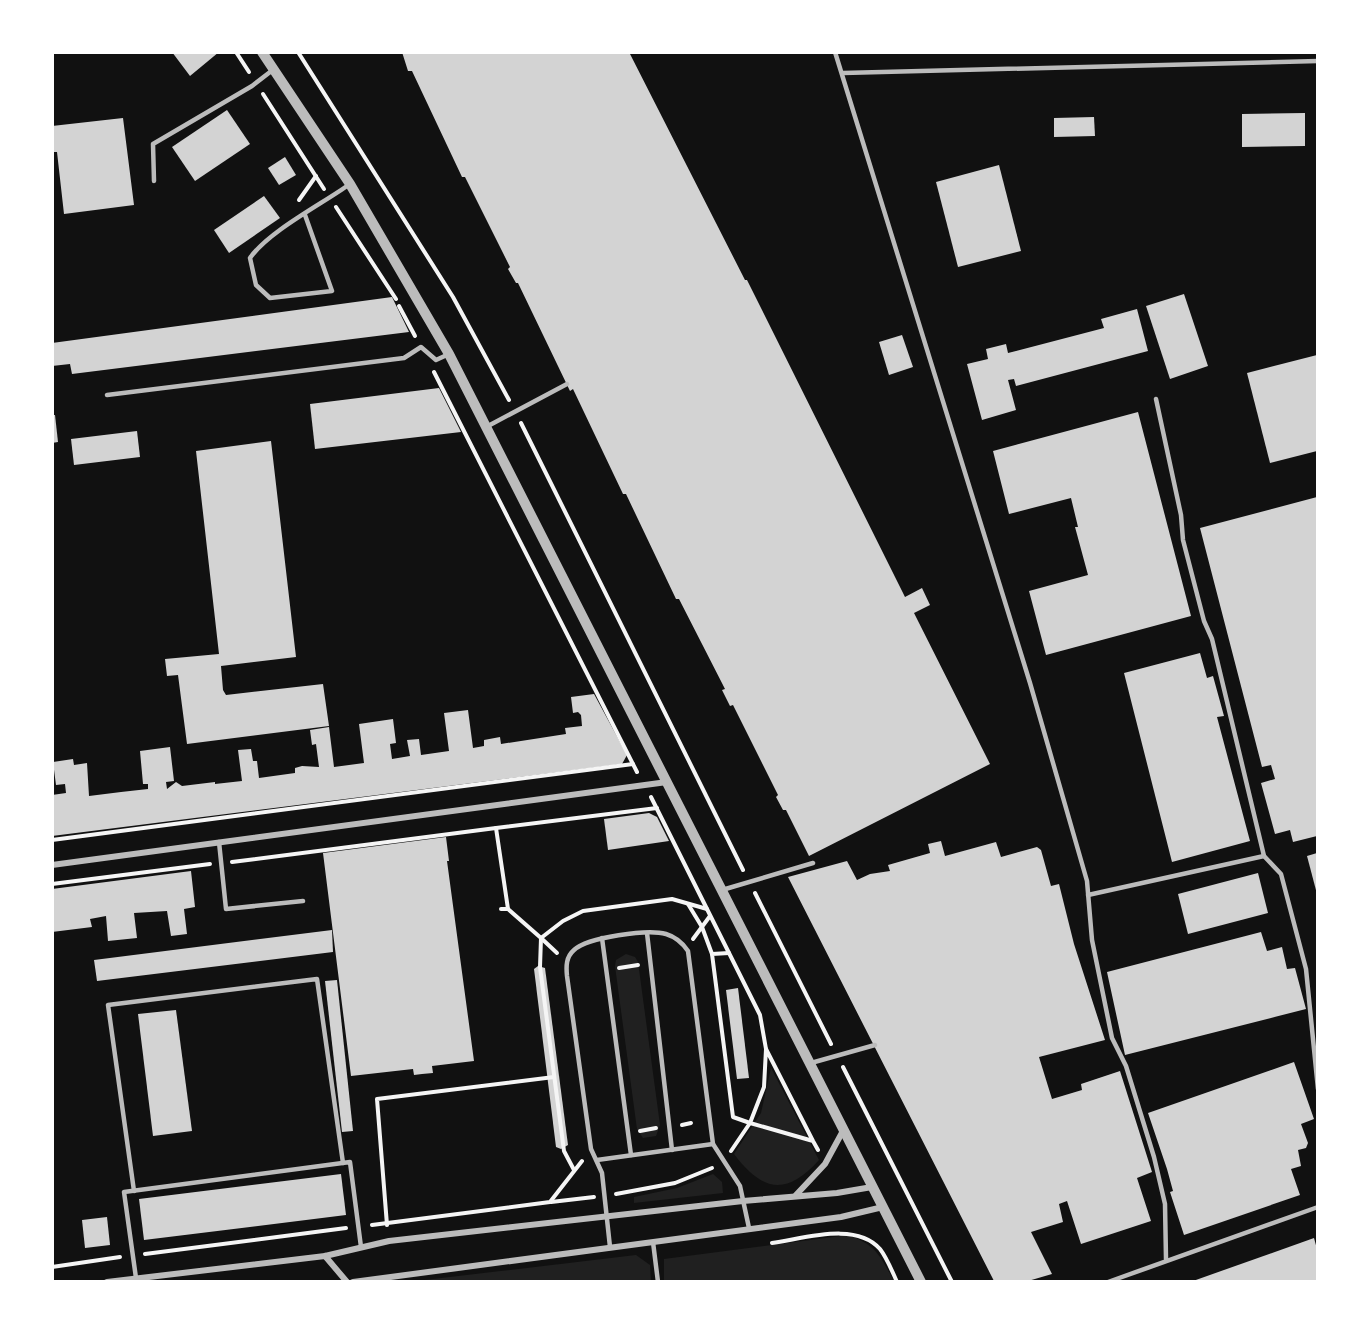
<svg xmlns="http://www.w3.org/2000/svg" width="1370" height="1334" font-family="'Sofia Sans Condensed',sans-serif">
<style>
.green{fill:#202020}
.building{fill:#d3d3d3}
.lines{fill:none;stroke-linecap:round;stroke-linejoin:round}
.path{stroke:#f5f5f5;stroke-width:4}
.service{stroke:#bcbcbc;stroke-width:4.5}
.minor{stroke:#bcbcbc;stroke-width:6}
.tertiary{stroke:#bcbcbc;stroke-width:10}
</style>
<rect width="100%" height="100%" fill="#111"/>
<g class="green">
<polygon points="626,954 635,957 638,962 660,1125 656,1136 643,1138 637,1129 615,966 616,960"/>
<path d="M 771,1068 L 819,1160 C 786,1197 762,1191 734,1154 L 761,1113 Z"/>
<polygon points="713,1174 722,1182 723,1193 634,1203 634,1197 677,1188"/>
<path d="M 849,1235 C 877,1246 880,1256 894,1281 L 664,1281 L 664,1259 Z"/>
<polygon points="636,1255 650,1265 651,1281 416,1281"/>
</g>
<g class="building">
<polygon points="172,52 219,52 190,76"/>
<polygon points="402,52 629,52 745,280 747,280 905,597 922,588 930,605 914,613 990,764 809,856 786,810 783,810 776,797 778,795 733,705 730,706 722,690 725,689 679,599 676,599 626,494 623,494 573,389 570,391 518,283 516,283 508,269 510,267 465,177 462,177 412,71 408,71"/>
<polygon points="227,110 250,144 195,181 172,147"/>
<polygon points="1305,113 1305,146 1242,147 1242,114"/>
<polygon points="1094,117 1095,136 1054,137 1054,118"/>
<polygon points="123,118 134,205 64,214 57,152 52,152 52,126"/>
<polygon points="285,157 296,175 279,185 268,168"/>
<polygon points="999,165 1021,251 958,267 936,182"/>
<polygon points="264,196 280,218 229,253 214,230"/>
<polygon points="1184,294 1208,366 1170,379 1146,306"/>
<polygon points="392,297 409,332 72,374 70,364 52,366 52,343"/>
<polygon points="1137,309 1148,351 1016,386 1014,379 1008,380 1016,410 982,420 967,364 988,359 986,349 1006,344 1008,353 1104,328 1101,319"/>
<polygon points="902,335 913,367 889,375 879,342"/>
<polygon points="1317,355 1317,451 1270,463 1247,373"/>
<polygon points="439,388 461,432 315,449 310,404"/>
<polygon points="1138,412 1191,616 1046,655 1029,591 1088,575 1075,527 1078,527 1071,498 1009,514 993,451"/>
<polygon points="52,415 55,415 58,442 52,443"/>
<polygon points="137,431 140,457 74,465 71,439"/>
<polygon points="271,441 296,657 221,666 223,690 226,695 323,684 329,726 187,744 178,675 167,676 165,659 219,654 196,451"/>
<polygon points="1317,497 1317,836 1293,842 1290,830 1275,834 1261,783 1275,779 1271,765 1262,767 1200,528"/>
<polygon points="1200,653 1207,678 1213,676 1224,716 1217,717 1250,841 1172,862 1124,673"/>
<polygon points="594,694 627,755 622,764 52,836 52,795 66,793 65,784 56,785 53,762 73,759 74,765 87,763 89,796 121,792 148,789 148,784 143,784 140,751 170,747 174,781 166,782 167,789 176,782 182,786 215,782 215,784 242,781 238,750 251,749 253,761 257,761 259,778 295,773 295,768 302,766 319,767 316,744 312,745 310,730 329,727 334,767 364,763 359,724 393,719 396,743 390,744 392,759 410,756 407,740 419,739 421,755 449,751 444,713 468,710 473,748 484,746 484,740 500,737 501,744 566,734 565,728 582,726 581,715 578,712 573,713 571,697"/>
<polygon points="649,813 657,817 669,841 608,850 604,819"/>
<polygon points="446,837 449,861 447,861 474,1061 432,1066 433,1073 422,1074 414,1075 413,1069 351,1076 323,853"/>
<polygon points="941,841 945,856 996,842 1001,857 1037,847 1041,850 1051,886 1059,884 1074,944 1105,1040 1039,1057 1052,1099 1082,1090 1081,1084 1120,1071 1152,1172 1137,1178 1151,1221 1081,1244 1067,1201 1059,1204 1063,1222 1031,1232 1052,1274 1028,1281 994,1281 788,877 847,861 857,880 870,874 890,871 888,865 930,853 928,844"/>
<polygon points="1317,853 1317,894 1307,856"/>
<polygon points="191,871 195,907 184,909 187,934 171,936 167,911 134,913 137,938 108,941 106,916 90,919 92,927 52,932 52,889"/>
<polygon points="1258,873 1268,913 1188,934 1178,894"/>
<polygon points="332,930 333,952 97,981 94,960"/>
<polygon points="1261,932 1267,951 1282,947 1287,969 1295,968 1306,1009 1125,1055 1107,972"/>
<polygon points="538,966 545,968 568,1145 561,1149 556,1147 534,969"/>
<polygon points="337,980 353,1131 342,1132 325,981"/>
<polygon points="738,988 749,1078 737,1079 726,990"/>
<polygon points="176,1010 192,1131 153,1136 138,1014"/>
<polygon points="1294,1062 1314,1119 1301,1124 1308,1143 1306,1148 1298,1150 1301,1166 1291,1169 1300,1195 1184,1235 1170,1192 1173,1191 1167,1169 1148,1113"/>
<polygon points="341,1174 346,1215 144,1240 139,1199"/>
<polygon points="107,1217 110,1245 85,1248 82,1220"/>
<polygon points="1314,1238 1317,1249 1317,1281 1193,1281"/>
</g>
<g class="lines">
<g class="path">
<polyline points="236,52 249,72"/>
<polyline points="298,52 453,297 509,400"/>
<polyline points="263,94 324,189"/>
<polyline points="299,200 316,176"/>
<polyline points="336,207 396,299"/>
<polyline points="399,306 415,336"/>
<polyline points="434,372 637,772"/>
<polyline points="521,423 743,870"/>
<polyline points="651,797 760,1015 766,1049"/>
<polyline points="52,840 633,764"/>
<polyline points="232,862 496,828"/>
<polyline points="52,884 210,864"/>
<polyline points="755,893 831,1044"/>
<polyline points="688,904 702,927 712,954"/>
<polyline points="501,909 508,909"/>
<polyline points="693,939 710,916"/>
<polyline points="557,953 541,938 563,921 583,911 672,899 707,909"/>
<polyline points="729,953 712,954 733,1117 750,1123 731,1151"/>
<polyline points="619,968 638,965"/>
<polyline points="843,1067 952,1282"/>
<polyline points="682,1125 691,1123"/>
<polyline points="640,1131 656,1128"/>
<polyline points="813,1141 750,1123 764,1087 766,1049 813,1141 818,1150"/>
<polyline points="574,1170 564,1151 540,967 541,938 508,909 496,828 657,808"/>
<polyline points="616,1194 675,1183 712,1168"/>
<polyline points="551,1202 594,1197"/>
<polyline points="372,1225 550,1202 582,1161"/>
<polyline points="387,1225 377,1099 554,1077"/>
<path d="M 772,1243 C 803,1239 856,1221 880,1249 C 887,1258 892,1271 897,1282"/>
<polyline points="145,1254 346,1228"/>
<polyline points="52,1267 120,1257"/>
</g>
<g class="service">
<polyline points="835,52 1030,683 1087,881 1092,940 1112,1038 1126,1066 1154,1157 1165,1204 1166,1259"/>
<polyline points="843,73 1318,61"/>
<polyline points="154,181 153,144 252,86 274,69"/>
<path d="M 305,215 L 332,291 L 270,298 L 256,285 L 250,258 C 269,231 322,204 350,184"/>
<polyline points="107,395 404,358 421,347 436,360 449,354"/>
<polyline points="1156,399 1181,515 1183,540 1204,621 1212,639 1264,856 1281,874 1306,969 1318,1089"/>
<polyline points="488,426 567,384"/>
<polyline points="219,842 226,909 303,901"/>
<polyline points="722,890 813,863"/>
<polyline points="1088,895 1264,856"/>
<polyline points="647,933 672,1150"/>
<polyline points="602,938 631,1155"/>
<polyline points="811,1063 875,1045"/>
<polyline points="597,1160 713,1144"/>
<polyline points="134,1191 108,1005 317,979 343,1163"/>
<polyline points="653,1242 658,1282"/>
<path d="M 610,1247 L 602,1173 L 591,1149 L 567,976 C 566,966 566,957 574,950 C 588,937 648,929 666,934 C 676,937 682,942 688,951 L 713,1144 L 740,1186 L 749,1228"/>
<polyline points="136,1278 124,1192 350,1162 361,1247"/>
<polyline points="1108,1282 1318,1207"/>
</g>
<g class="minor">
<polyline points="52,865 667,782"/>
<polyline points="796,1195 825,1164 844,1129"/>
<polyline points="325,1256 347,1282"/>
<polyline points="107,1282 325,1256 389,1241 743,1201 837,1193 872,1187"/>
<polyline points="353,1282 841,1217 883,1207"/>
</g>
<polyline class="tertiary" points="262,52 350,184 449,354 921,1282"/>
</g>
<rect width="1370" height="1334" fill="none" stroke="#ffffff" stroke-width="108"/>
</svg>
